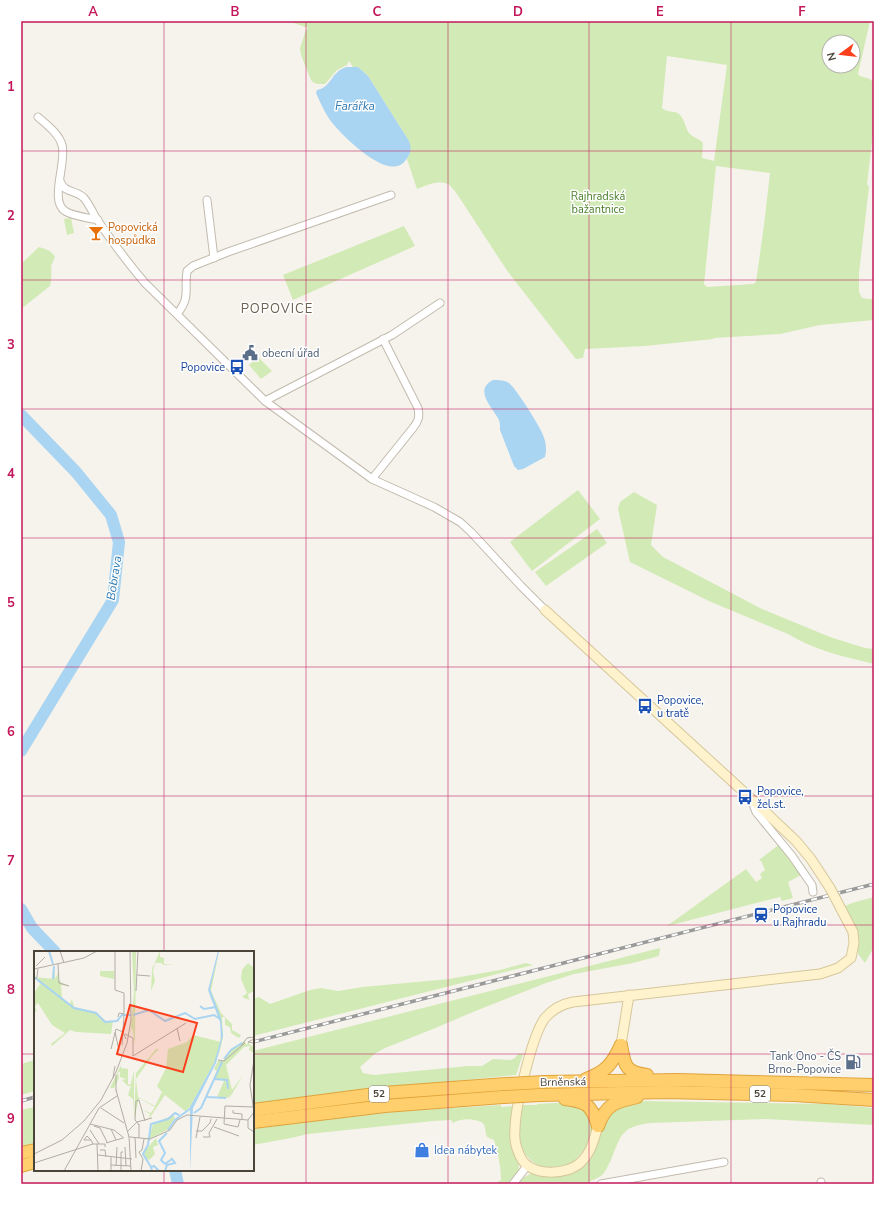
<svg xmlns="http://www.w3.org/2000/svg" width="895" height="1205" font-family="'Nunito Sans',sans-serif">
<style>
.green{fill:#d2eab5;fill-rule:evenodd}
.water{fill:#a9d4f2}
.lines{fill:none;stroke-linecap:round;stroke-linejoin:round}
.river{stroke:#a9d4f2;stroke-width:12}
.street-casing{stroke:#c2bbae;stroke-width:9}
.secondary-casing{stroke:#d6c79b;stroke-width:11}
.highway-casing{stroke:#e0a43c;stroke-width:14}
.street{stroke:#fff;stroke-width:7}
.secondary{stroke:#fff3cd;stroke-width:9}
.highway{stroke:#ffcf6e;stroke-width:12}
.rail-casing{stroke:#9a9a9a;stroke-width:3.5}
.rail{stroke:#fff;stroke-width:2;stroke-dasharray:6;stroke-linecap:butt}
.secondary-bridge-casing{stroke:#d6c79b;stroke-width:11;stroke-linecap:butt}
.highway-bridge-casing{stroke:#e0a43c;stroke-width:14;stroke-linecap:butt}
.secondary-bridge{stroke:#fff3cd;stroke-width:9}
.highway-bridge{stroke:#ffcf6e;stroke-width:12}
.grid{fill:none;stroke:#c2185b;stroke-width:1;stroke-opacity:0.55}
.labels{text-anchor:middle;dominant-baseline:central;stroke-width:3;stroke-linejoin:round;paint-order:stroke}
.shield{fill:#fff;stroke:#817c74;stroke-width:1}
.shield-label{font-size:10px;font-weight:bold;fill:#4b4439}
.park-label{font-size:11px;fill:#4a7f2a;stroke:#fff}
.food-label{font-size:11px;fill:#c56008;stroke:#fff;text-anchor:start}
.service-label{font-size:11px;fill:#4e5e75;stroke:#fff;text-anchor:start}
.transit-label{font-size:11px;fill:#164399;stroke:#fff;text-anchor:start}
.street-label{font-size:11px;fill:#4b4439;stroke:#fff}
.shop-label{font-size:11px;fill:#366cbe;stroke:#fff;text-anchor:start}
.water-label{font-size:12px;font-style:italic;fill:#2e7ab2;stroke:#fff}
.quarter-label{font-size:13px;letter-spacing:1px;fill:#6e6250;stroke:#fff}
.inset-river{fill:none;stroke:#a9d4f2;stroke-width:2}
.inset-road{fill:none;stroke:#b2ada4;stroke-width:1}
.view{fill:#fc3f1d;fill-opacity:0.15;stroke:#fc3f1d;stroke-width:2}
.inset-edge{fill:none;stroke:#4b4439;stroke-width:2}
.neatline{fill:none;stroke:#c2185b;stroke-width:1.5}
.grid-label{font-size:13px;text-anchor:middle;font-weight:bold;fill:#c2185b}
</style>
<rect width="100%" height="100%" fill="#f6f3ec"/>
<g class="green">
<path d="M 288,21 L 870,21 L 858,74 L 860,76 L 870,79 L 874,83 L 874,125 L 867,184 L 869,187 L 859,273 L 859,292 L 862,298 L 868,299 L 873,299 L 874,296 L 874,320 L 820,325 L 780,334 L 714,338 L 713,339 L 645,346 L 585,349 L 583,358 L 576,359 L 508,272 L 457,194 C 454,190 450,184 445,183 C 437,180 425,186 417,189 L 407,159 C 411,153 411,148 409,141 L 368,76 L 358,67 L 353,67 L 349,61 L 347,65 L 337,70 L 325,84 L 318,84 L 314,83 L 311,80 L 301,55 L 300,48 L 304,36 L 305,32 L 308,28 ZM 829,42 L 853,42 L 853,66 L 829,66 ZM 667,56 L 727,65 L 714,161 L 702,158 L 703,143 C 700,139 694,138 690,134 C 685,129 685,119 679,114 C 674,110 667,113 662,108 ZM 716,166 L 770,173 L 764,225 L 756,282 L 753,284 L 707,287 L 704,284 Z"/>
<polygon points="71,218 74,233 67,235 64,219"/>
<polygon points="404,226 415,246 293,300 283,275"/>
<path d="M 39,247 C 46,249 52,251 55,257 L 51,266 C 52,269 51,283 50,286 L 21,309 L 21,264 Z"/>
<polygon points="258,357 272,371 261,379 249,365"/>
<polygon points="578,490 600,519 532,571 510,542"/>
<path d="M 634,492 L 657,505 L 651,545 L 663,557 L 762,609 L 830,637 L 865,648 L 874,649 L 874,664 C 845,657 814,650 788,634 L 711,602 L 630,562 L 618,509 L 620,502 Z"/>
<polygon points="597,529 607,543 546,586 535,572"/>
<polygon points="781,843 803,874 788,882 793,898 782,901 780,897 667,926 746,869 756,882 762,878 760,874 765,870 761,861 759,860"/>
<polygon points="874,897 874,947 865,963 858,954 856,935 843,907 852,903"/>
<polygon points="660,948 659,956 633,963 574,974 546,983 473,1012 433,1029 385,1048 376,1053 360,1067 363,1073 374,1075 468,1066 482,1066 493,1059 511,1060 515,1058 518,1054 523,1054 516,1075 346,1092 253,1104 253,1051"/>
<polygon points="526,963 533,965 253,1036 253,999 259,997 270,1004 310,990 321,988 338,991 363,987 449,979 500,970"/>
<polygon points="35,1060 35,1091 21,1095 21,1064"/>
<path d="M 637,1101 L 828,1104 L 874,1108 L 874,1125 L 766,1119 L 650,1123 C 621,1127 621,1135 611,1160 C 608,1165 606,1172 601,1176 C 596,1179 590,1181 584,1184 L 517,1184 L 523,1178 L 530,1174 L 570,1172 L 601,1131 L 611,1110 Z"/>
<path d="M 573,1102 L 586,1108 L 593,1127 C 591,1140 584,1152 574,1161 C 557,1175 530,1168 522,1148 C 516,1134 520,1120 522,1105 L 537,1105 L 537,1104 Z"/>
<path d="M 501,1105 L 501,1107 L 515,1106 L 519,1171 L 507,1184 L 495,1184 L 501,1180 C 501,1167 498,1153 494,1140 L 487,1137 C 485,1132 486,1128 483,1123 C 474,1118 461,1118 453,1123 L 451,1120 L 433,1121 L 308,1134 L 291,1138 L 253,1145 L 253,1129 L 297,1123 L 402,1111 Z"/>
<polygon points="35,1107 35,1143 21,1146 21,1110"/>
</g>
<g class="water">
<path d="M 346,67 L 358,67 L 368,76 L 409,141 C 412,149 411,154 405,161 C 389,182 345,138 334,125 C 326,116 321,104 316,93 L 317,90 C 332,87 330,73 346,67 Z"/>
<path d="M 493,380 C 499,380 504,380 509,383 C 517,390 539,425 543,435 C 546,442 547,450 545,457 L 523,469 L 518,470 L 514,466 L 500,430 C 500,426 500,423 499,420 C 493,408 473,390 493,380 Z"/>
</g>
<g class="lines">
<g class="river">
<polyline points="21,415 76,472 111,515 119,542 113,600 21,751"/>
<polyline points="21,909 32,928 55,952"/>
<polyline points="175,1170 178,1184"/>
</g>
<defs>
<g id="street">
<path d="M 38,117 C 47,125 59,134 62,145 C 67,162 49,201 65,211 C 72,216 89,218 98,220"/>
<path d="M 60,181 C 65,194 75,189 84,198 C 90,205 93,214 98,221 C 113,243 128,263 145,283 L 265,401 L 372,479 L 434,507 L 460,522 L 471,532 L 521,586 L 545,610"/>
<polyline points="207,200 214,258"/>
<path d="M 177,314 C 191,297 184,290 187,271 L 193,266 L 228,252 L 391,195"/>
<polyline points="265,401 392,335 440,303"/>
<path d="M 372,479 L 413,428 C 418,422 420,417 418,408 L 383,339"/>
<polyline points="757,804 754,807 756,812 792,856 812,885 813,892"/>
<polyline points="821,1182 821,1184"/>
<polyline points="513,1184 527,1166"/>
<polyline points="601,1184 724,1162"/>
</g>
<g id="secondary">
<polyline points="545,610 757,804 796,841 811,859 830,888"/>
<polyline points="621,1045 629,995"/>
<path d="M 598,1126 C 594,1139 591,1153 581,1162 C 567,1176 529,1177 520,1156 C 516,1148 514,1139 515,1130 C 515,1108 532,1035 545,1018 C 552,1010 562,1004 573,1002 L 820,974 L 838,968 L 851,958 L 854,943 L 853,932 L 841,909"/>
</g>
<g id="highway">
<path d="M 621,1045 C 625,1065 624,1072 647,1075"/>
<path d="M 586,1079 C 606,1072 612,1064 621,1045"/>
<polyline points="544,1082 678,1080 874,1085"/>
<polyline points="540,1095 665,1092 794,1095 874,1100"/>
<path d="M 565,1099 C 587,1102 591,1104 598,1126"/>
<polyline points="253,1110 383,1093 506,1084"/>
<polyline points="253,1122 385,1106 503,1097"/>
<path d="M 598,1126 C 606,1104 615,1102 637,1097"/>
<polyline points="21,1153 35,1150"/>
<polyline points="21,1166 35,1162"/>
</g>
</defs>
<use href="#street" class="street-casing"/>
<use href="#secondary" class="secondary-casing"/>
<use href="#highway" class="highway-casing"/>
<use href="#street" class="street"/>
<use href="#secondary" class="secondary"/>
<use href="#highway" class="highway"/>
<defs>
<g id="rail">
<polyline points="253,1042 874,884"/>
<polyline points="21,1101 35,1097"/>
</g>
</defs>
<use href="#rail" class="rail-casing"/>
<use href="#rail" class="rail"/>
<defs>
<polyline id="secondary-bridge" points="830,888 841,909"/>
<g id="highway-bridge">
<polyline points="506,1084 544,1082"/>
<polyline points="503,1097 540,1095"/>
</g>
</defs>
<use href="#secondary-bridge" class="secondary-bridge-casing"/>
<use href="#highway-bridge" class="highway-bridge-casing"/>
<use href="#secondary-bridge" class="secondary-bridge"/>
<use href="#highway-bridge" class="highway-bridge"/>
</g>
<path class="grid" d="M 164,21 L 164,952M 306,21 L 306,1184M 448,21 L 448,1184M 589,21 L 589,1184M 731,21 L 731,1184M 21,151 L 874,151M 21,280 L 874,280M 21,409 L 874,409M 21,538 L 874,538M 21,667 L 874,667M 21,796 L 874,796M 21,925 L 874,925M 21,1054 L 35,1054M 253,1054 L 874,1054M 164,1170 L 164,1184"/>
<defs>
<symbol id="bar-bare" viewBox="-9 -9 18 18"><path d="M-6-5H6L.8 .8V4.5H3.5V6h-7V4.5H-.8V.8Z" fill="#e8710a" stroke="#fff" stroke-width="2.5" paint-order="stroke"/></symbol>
<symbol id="civic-bare" viewBox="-9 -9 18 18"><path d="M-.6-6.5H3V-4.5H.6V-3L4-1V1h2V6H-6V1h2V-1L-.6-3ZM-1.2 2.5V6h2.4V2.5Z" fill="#5c6f8a" stroke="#fff" stroke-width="2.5" paint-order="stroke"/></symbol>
<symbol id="bus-bare" viewBox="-9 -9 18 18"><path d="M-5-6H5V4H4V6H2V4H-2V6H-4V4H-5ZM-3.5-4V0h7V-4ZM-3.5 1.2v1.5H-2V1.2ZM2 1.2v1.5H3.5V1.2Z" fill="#1a4fb4" stroke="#fff" stroke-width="2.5" paint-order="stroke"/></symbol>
<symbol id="station-bare" viewBox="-9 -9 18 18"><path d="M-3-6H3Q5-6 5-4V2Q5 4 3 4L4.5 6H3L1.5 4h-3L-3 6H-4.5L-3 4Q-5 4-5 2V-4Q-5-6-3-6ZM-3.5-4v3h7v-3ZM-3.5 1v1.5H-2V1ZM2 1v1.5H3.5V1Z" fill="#1a4fb4" stroke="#fff" stroke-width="2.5" paint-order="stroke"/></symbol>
<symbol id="fuel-bare" viewBox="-9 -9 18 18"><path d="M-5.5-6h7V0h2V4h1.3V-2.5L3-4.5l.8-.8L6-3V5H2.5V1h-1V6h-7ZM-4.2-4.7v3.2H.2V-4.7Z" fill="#5c6f8a" stroke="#fff" stroke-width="2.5" paint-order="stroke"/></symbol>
<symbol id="shop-bare" viewBox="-9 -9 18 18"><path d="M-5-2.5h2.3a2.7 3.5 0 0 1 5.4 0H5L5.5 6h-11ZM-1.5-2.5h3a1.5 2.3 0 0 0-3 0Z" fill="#3f7fe0" stroke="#fff" stroke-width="2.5" paint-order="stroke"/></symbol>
</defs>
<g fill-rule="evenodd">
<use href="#bar-bare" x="85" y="222" width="22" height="22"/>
<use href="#civic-bare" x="239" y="342" width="22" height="22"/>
<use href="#bus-bare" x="226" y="356" width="22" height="22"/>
<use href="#bus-bare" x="634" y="695" width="22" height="22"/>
<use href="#bus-bare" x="734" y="786" width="22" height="22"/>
<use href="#station-bare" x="750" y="904" width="22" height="22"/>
<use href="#fuel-bare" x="842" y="1051" width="22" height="22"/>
<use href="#shop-bare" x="411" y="1139" width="22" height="22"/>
</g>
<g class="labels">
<g class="shield">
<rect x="369" y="1086" width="20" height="16" rx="3"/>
<rect x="750" y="1086" width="20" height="16" rx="3"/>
</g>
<g class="shield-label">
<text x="379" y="1094">52</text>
<text x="760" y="1094">52</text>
</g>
<g class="park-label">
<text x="598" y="196">Rajhradská<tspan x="598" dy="13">bažantnice</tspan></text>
</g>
<g class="food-label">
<text x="108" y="227">Popovická<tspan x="108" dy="13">hospůdka</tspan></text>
</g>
<g class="service-label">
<text x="262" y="353">obecní úřad</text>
<text x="841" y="1056" text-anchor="end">Tank Ono - ČS<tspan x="841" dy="13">Brno-Popovice</tspan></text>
</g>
<g class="transit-label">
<text x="225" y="367" text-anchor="end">Popovice</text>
<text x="657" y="700">Popovice,<tspan x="657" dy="13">u tratě</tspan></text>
<text x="757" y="791">Popovice,<tspan x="757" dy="13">žel.st.</tspan></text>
<text x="773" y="909">Popovice<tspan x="773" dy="13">u Rajhradu</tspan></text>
</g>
<g class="street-label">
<text transform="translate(563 1082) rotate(-1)">Brněnská</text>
</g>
<g class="shop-label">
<text x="434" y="1150">Idea nábytek</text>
</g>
<g class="water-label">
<text x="355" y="106">Farářka</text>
<text transform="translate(114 578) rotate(-81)">Bobrava</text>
</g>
<g class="quarter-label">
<text x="277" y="309">POPOVICE</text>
</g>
</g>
<g transform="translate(34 951)">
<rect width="220" height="220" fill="#f6f3ec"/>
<path d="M 98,0 L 102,0 L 101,94 L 98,76 L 96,84 L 100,42 ZM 126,0 L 126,6 L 130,7 L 130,13 L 141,14 L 130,14 L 127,12 L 121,12 L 119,20 L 121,30 L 117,40 L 118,18 ZM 185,1 L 177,40 L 187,62 L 198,73 L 198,79 L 207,84 L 205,87 L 197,82 L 196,76 L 191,74 L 191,66 L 188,66 L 189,86 L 184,107 L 188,74 L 176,40 L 176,34 ZM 214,12 L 220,17 L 220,40 L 214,43 L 215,49 L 208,46 L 213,42 L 207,28 L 208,19 ZM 21,18 L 21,28 L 24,22 L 25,30 L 28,30 L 26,31 L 36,35 L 27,34 L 28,47 L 36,53 L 38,48 L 40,56 L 62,61 L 73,71 L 79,70 L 77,83 L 42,81 L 36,79 L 18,95 L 17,93 L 31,82 L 18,74 L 4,52 L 1,55 L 3,61 L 0,60 L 1,41 L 6,33 L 0,26 L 19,28 ZM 66,20 L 80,20 L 80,28 L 66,25 ZM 159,84 L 187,91 L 180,112 L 156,156 L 151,160 L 131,144 L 115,168 L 116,163 L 108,159 L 117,162 L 121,156 L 105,147 L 100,168 L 102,120 L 102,122 L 122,98 L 125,98 L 118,105 L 102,128 L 104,146 L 121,155 L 128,141 L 123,135 L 132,117 L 134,98 L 153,91 ZM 210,90 L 213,94 L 214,91 L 217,95 L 220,94 L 220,102 L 215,99 L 216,95 L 210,96 L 192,114 L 198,139 L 209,124 L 195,148 L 197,143 L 194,147 L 183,146 L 190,130 L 184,128 L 181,128 L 172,144 L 183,120 L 180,118 L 184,110 L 189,110 L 197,99 ZM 87,114 L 87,117 L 94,118 L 94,134 L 97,133 L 100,119 L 100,162 L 99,148 L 94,144 L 97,135 L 94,135 L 88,129 L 92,128 L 86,126 L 86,121 L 84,121 L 85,127 L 80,137 L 76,137 ZM 139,164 L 141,167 L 133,179 L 115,188 L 119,173 ZM 122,187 L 124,194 L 119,196 L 121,203 L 115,209 L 111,206 L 110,201 Z" fill="#d2eab5"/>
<path d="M 184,0 L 185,0 L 176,38 L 187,67 L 189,85 L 182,112 L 159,157 L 156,220 L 156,156 L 180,112 L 187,88 L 186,71 L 174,39 Z" fill="#a9d4f2"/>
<path class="inset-river" d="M 15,0 L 19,13M 0,26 L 40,57 L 62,62 L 71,71 L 83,70 L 88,64 L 97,64M 19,28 L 20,15M 166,55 L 170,58 L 182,56M 99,64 L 115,59 L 131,70 L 151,62 L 161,68 L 180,64 L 186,68M 190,108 L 197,99 L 208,92M 181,128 L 193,129 L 194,138M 173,146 L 192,147M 160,162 L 167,157 L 188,111M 134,179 L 141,169 L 157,157M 117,216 L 109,203 L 114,194 L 117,173 L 134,168 L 141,162 L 145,164M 118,220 L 117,216 L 120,215 L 125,220M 131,220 L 133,214 L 141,212 L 138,208 L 131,213 L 127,209 L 131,202 L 125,190 L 133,182"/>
<path class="inset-road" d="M 26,0 L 30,12M 81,0 L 81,39 L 90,42 L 90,63 L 85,62 L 84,66M 24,13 L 25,32 L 35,35M 2,15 L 11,6M 0,18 L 50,7 L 63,0M 103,24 L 116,25M 0,29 L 3,26 L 4,18M 102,40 L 104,0M 143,77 L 146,90M 81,81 L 85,99M 91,83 L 99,87 L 99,105 L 152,72M 220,92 L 214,91 L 220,88M 88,94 L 90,64M 207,95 L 213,87 L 220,86M 77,98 L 82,78 L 89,81 L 92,88M 184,109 L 190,110 L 211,92M 82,124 L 82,140M 79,127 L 81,115M 82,139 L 95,186M 105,149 L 111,170M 67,157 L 90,172M 199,159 L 199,162 L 208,163 L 208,169M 206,169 L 204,176 L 190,173 L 191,155 L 219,156M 214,169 L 220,161 L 216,134 L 220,109M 214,169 L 214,177 L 220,181M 56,173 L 80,179 L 90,187M 105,173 L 105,187M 105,174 L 101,169 L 102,150 L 105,149M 60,175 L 66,177 L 73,191M 180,176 L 205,185M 77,178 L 82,189M 56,179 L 65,193M 94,180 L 103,171 L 118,167M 162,180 L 168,180 L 176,172 L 177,168M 95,185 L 97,220M 96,186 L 116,188 L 136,179 L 143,169 L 153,164 L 214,169M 101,186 L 102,207M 169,186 L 176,186 L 175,182 L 183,168M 162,187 L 166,166M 57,189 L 53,185 L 50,189 L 57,189 L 59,193M 72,192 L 89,187M 63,193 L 64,220M 91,196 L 92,215M 66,199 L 71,199 L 72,206M 105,201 L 109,208 L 107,220M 105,201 L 108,199 L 110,188M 0,203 L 28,189 L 50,170 L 67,149 L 82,121 L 93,92 L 97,69 L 96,0M 64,204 L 98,208M 0,212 L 59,193 L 71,193 L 71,196M 77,214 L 97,215M 82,215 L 83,196M 30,220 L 65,157 L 83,145M 77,220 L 77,206M 87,220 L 87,201 L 89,201"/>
<path class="view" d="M 96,54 L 163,72 L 149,121 L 83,103 Z"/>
<rect width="220" height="220" class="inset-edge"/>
</g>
<rect width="895" height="1205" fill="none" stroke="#ffffff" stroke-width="44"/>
<g transform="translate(841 54) rotate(255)"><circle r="19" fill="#ffffff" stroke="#b7b4b0"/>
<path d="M0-3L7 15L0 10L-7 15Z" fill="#fc3f1d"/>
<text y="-6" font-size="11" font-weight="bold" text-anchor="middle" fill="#4b4439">N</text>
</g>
<rect x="22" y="22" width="851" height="1161" class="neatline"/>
<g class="grid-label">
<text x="93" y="16">A</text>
<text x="235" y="16">B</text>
<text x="377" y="16">C</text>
<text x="518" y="16">D</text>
<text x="660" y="16">E</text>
<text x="802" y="16">F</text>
<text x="11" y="91">1</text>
<text x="11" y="220">2</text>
<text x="11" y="349">3</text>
<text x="11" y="478">4</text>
<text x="11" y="607">5</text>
<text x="11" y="736">6</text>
<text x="11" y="865">7</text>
<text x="11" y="994">8</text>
<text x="11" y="1123">9</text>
</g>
</svg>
